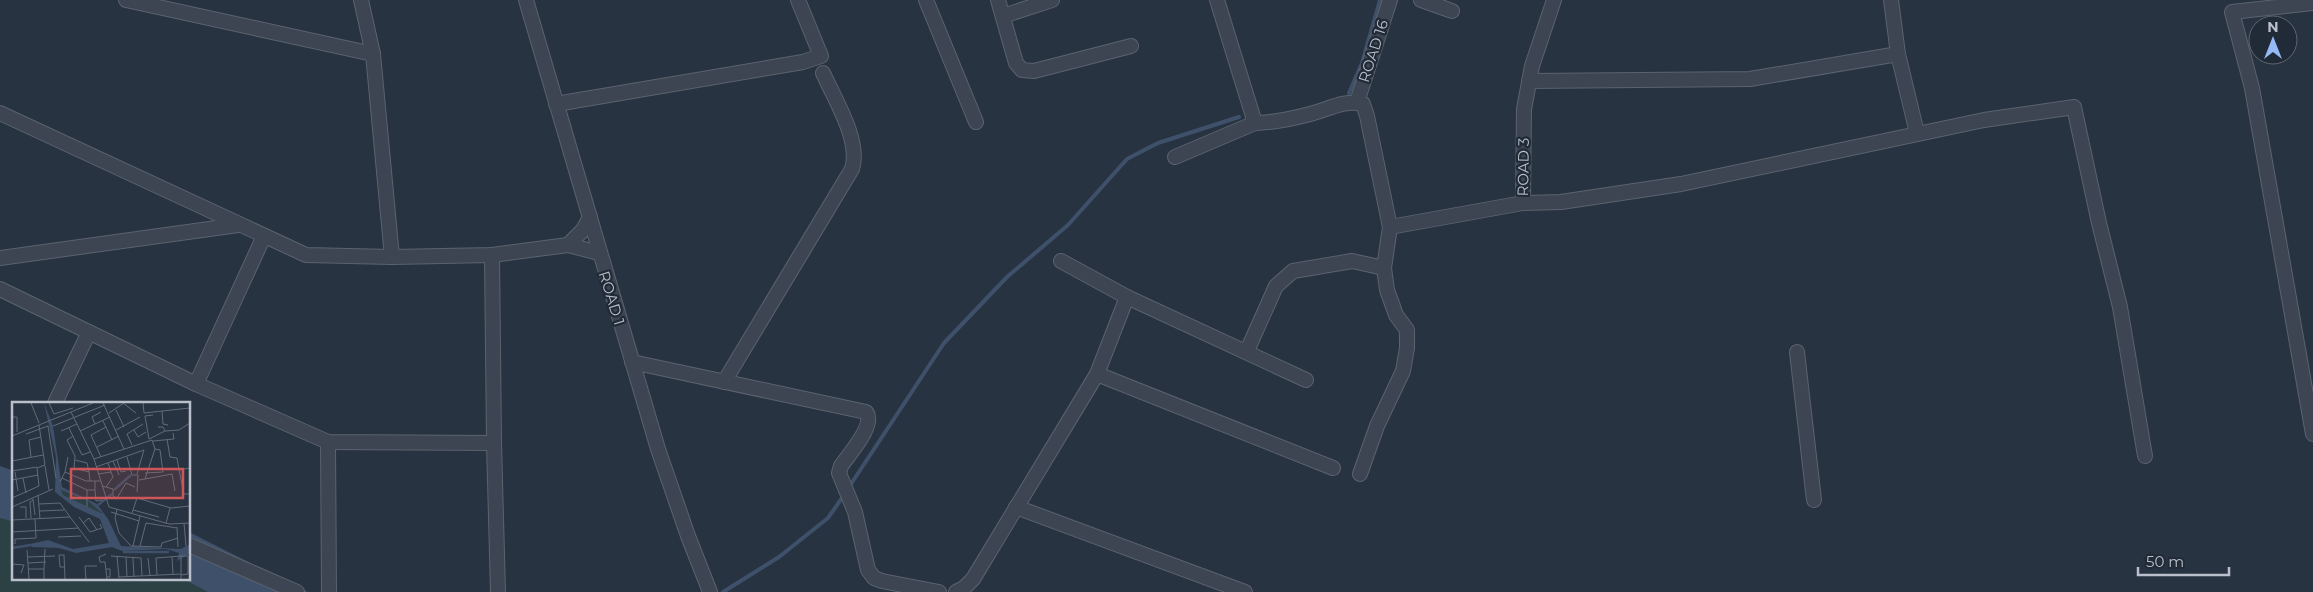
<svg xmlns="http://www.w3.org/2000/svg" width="2313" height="592" font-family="Montserrat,sans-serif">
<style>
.green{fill:#2b4143}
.water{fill:#3f506a}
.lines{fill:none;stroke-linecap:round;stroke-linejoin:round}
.stream{stroke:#3f506a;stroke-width:4}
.minor-casing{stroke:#5a636e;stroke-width:16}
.minor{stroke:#3c4551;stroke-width:14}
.labels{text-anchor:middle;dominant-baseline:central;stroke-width:4.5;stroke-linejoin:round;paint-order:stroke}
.street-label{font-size:15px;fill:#b9c0cb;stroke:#212a37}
.inset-river{fill:none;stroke:#3f506a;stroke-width:2.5}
.inset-road{fill:none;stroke:#626b78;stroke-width:1}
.view{fill:#cd5659;fill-opacity:0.15;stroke:#cd5659;stroke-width:2.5}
.inset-edge{fill:none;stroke:#b9c0cb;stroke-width:2.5}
</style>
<rect width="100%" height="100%" fill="#283341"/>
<polygon class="green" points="0,518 14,522 14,578 181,578 208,592 0,592"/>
<g class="water">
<polygon points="0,466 14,471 14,522 0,518"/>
<polygon points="189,532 308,592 208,592 181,578 189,578"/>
</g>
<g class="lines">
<g class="stream">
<polyline points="1349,93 1362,63 1380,0"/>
<polyline points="849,487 944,343 1007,277 1068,225 1127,159 1158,143 1239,117"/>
<polyline points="723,592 779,557 828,518 844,495"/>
</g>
<defs>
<g id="minor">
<polyline points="126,0 373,54 392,257"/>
<polyline points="361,0 373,54"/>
<polyline points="526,0 658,449 688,536 710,592"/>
<polyline points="926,0 976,122"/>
<polyline points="998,0 1016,63 1022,70 1034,71 1131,46"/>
<path d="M 1217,0 L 1255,123 C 1274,123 1291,119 1310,114 C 1327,110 1345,99 1363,104 L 1367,116 L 1390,227 L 1384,268 L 1387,290 L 1396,315 L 1407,330 L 1407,348 L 1403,371 L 1377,426 L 1360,474"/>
<polyline points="1421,0 1452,11"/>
<polyline points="2313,3 2232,12 2252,88 2313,434"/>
<polyline points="1003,16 1052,0"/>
<polyline points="1898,54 1917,133"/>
<polyline points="1529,81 1750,79 1898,54 1891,0"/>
<polyline points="1357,102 1390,0"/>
<polyline points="556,104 803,62 821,56 798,0"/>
<polyline points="0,113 306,255 392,257 492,255 568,245 599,253"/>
<polyline points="1175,157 1255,123"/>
<polyline points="1523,203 1561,202 1681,184 1984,120 2074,107 2099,223 2120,307 2145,456"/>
<polyline points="1390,227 1523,203 1524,109 1532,66 1554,0"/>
<polyline points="568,245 583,230 590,217"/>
<polyline points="0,258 238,225"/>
<polyline points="1061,261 1127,297"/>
<polyline points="0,289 196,384 328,442 494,443 492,255"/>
<polyline points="1247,351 1276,286 1293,271 1352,261 1384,268"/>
<polyline points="1797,352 1814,500"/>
<path d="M 632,362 L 866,412 C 876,425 849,454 841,466 L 839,473 L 855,512 L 868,570 L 874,578 L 882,581 L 939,592"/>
<polyline points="1097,374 1333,468"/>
<path d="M 724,382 L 852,169 C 861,141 835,100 823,73"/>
<polyline points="196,384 264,236"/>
<polyline points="55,403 89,332"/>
<polyline points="328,442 329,592"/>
<polyline points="494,443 498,592"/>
<polyline points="1016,507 1245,592"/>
<polyline points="189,545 297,592"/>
<polyline points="956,592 964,588 973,579 1097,374 1127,297 1306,380"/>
</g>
</defs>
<use href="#minor" class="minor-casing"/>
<use href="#minor" class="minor"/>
</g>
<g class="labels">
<g class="street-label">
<text transform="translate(1373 51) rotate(-72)">ROAD 16</text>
<text transform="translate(1523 167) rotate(-89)">ROAD 3</text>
<text transform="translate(612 298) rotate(73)">ROAD 1</text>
</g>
</g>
<g transform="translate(12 402)">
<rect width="178" height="178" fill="#283341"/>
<path d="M 49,88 L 75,98 L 91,112 L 50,93 Z" fill="#2b4143"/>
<path d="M 32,1 L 41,24 L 50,85 L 85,102 L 96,117 L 109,144 L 168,147 L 177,143 L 177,152 L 165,159 L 167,151 L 154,147 L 110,149 L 100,145 L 64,151 L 47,146 L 20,145 L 18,142 L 36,138 L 61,147 L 97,141 L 88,117 L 62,105 L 43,90 L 44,55 ZM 49,88 L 75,98 L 91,112 L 51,93 Z" fill="#3f506a" fill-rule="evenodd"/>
<path class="inset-river" d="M 102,88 L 119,73M 86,103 L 100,92M 0,146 L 19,143M 111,150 L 157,150"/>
<path class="inset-road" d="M 19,1 L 27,21M 37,1 L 42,12 L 61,6M 91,1 L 112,47M 111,1 L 124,11M 131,1 L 132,11 L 150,9M 104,8 L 112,25M 59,10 L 82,57 L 97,105 L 157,122 L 178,121M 97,11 L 112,1M 0,15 L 5,15 L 5,30M 91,19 L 100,38M 83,22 L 80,15 L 89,10M 156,23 L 151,22 L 150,9 L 178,6M 41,24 L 93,3M 57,26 L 70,53 L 78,50M 104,28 L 128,15M 122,28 L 126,35 L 134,30M 49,29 L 65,22M 68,29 L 98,15M 153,29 L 167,28 L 178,21M 14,32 L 36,24 L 44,76M 0,34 L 81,1M 61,34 L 55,38 L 63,54 L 62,66 L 77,70 L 78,79M 137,37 L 133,14 L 141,13M 137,37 L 153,29 L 151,25 L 146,25M 155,37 L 158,55 L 165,56 L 167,68M 141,39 L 162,37 L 161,31M 120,43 L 115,32 L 131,22M 85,45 L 107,34M 19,55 L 17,38 L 29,35M 89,55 L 79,33 L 94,25M 115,55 L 120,73 L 126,73 L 125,90M 82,57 L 140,38 L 143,47 L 133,77 L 127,78M 63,58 L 75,61 L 77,70M 105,58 L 109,70 L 114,69M 0,59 L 31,53M 101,59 L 107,73M 33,64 L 37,88M 84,65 L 132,48 L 125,72M 178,66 L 167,68 L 172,92 L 178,92M 0,69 L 25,65M 3,70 L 6,89M 53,70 L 56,55M 133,71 L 151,70 L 148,48 L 143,47M 86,72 L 99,70 L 96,61M 11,76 L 14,91M 50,76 L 75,88 L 83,88 L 83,79M 133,77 L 160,72 L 163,89M 0,78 L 26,73M 48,80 L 53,70 L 74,79 L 88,79M 90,84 L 101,87 L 101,94 L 105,96 L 114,81 L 123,85M 94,85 L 101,75 L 99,70M 83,88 L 84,99 L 90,98M 26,93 L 28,117M 0,96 L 27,84 L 25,66 L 33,63 L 27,23M 21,97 L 23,113M 27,102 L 48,101 L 58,115M 0,105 L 41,87M 8,105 L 14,105 L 14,116M 75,105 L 75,88M 105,107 L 103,116 L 107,131 L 119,144 L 149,145 L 150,141 L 166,136M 121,108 L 147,115M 28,109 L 52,108M 99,110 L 127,119M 120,111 L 125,96 L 159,106 L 178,104M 67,115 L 78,130 L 90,126 L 88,122M 19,116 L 18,100 L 21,98M 0,118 L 58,115 L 77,140M 71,121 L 77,116 L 85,128M 134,121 L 165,126M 154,121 L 158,106M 172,121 L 174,144M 165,125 L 166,145M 0,130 L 67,126M 46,135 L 69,134M 3,142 L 3,137 L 24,136 L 23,117M 121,144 L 128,114M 128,144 L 134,121M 15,148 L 17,177M 94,152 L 87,155 L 88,160 L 93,160 L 95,177M 47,153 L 52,153 L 53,177M 47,153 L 48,165 L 52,165M 99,154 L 129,156 L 130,174M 105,154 L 107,176M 169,154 L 176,154 L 176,172 L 169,173M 16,155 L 43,154M 114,155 L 115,175M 160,155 L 161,172M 121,156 L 122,175M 136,156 L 138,174M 16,161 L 34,160M 0,162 L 12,163 L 9,171M 16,167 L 32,167 L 32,177M 32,167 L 33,147M 94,167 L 98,167 L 98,175 L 95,175M 145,173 L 144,156 L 169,154 L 169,177M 107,175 L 169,172M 74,177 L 73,164 L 85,164"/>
<path class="view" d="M 59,67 L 171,67 L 171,96 L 59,96 Z"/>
<rect width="178" height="178" class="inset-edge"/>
</g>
<g transform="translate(2273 40)"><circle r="24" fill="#212a37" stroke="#5e6672"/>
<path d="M0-4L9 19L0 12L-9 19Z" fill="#95b9f4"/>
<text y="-8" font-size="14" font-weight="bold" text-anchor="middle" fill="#b9c0cb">N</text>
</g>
<path d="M2138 567v8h91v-8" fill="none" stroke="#b9c0cb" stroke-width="2.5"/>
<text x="2146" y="567" font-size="15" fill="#b9c0cb" stroke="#212a37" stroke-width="4" paint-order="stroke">50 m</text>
</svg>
